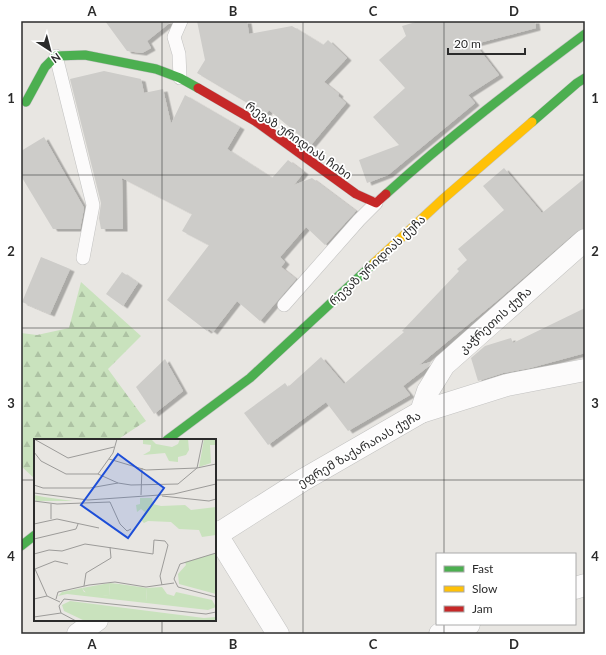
<svg xmlns="http://www.w3.org/2000/svg" width="606" height="655" font-family="Lato,'Noto Sans Georgian',sans-serif">
<style>
.forest{fill:url(#forest-firs)}
.building{fill:#cdccc9;filter:url(#shadow)}
.lines{fill:none;stroke-linecap:round;stroke-linejoin:round}
.lane-casing{stroke:#c2c2c1;stroke-width:14}
.street-casing{stroke:#c2c2c1;stroke-width:23}
.fast-casing{stroke:#c2c2c1;stroke-width:10}
.slow-casing{stroke:#c2c2c1;stroke-width:10}
.jam-casing{stroke:#c2c2c1;stroke-width:10}
.lane{stroke:#fcfbfb;stroke-width:13}
.street{stroke:#fcfbfb;stroke-width:22}
.fast{stroke:#4caf50;stroke-width:9}
.slow{stroke:#ffc107;stroke-width:9}
.jam{stroke:#c62828;stroke-width:9}
.grid{fill:none;stroke:#2b2b2b;stroke-width:1;stroke-opacity:0.55}
.labels{text-anchor:middle;dominant-baseline:central;stroke-width:3.5;stroke-linejoin:round;paint-order:stroke}
.street-label{font-size:12px;fill:#2b2b2b;stroke:#fff}
.inset-road{fill:none;stroke:#9c9b99;stroke-width:1}
.view{fill:#1d4ed8;fill-opacity:0.15;stroke:#1d4ed8;stroke-width:2}
.inset-edge{fill:none;stroke:#2b2b2b;stroke-width:2}
.neatline{fill:none;stroke:#2b2b2b;stroke-width:1.5}
.grid-label{font-size:13px;text-anchor:middle;font-weight:bold;fill:#2b2b2b}
</style>
<defs>
<pattern id="forest-firs" width="22" height="20" patternUnits="userSpaceOnUse"><rect width="22" height="20" fill="#c9e2bd"/><path d="M5 1l3.5 6h-7zM16 11l3.5 6h-7z" fill="#adc2a3"/></pattern>
<filter id="shadow"><feDropShadow dx="4.5" dy="2.5" stdDeviation="0" flood-color="#0004"/></filter>
</defs>
<rect width="100%" height="100%" fill="#e8e6e2"/>
<polygon class="forest" points="81,282 141,336 108,369 146,421 117,440 35,440 35,479 21,466 21,333 37,335 69,328"/>
<g class="building">
<polygon points="105,21 172,21 147,41 151,48 142,53 127,51"/>
<polygon points="197,21 247,21 249,34 292,26 323,45 328,40 347,58 324,82 339,94 338,96 346,103 311,145 269,110 266,114 197,73 205,60"/>
<polygon points="419,21 535,21 536,28 475,44 499,75 468,95 475,103 388,175 367,183 359,160 399,145 373,117 405,88 379,60 406,36 402,26"/>
<polygon points="104,71 141,79 144,93 163,89 171,124 185,95 240,127 227,149 272,178 288,160 304,172 294,185 312,178 356,211 325,245 306,227 280,257 285,262 281,267 296,279 260,321 237,301 213,332 209,329 207,331 167,300 209,245 182,231 192,214 122,178 123,229 101,229 99,218 101,203 70,79"/>
<polygon points="44,137 84,208 80,229 53,229 21,176 21,151"/>
<polygon points="504,168 542,213 585,178 585,228 577,231 499,299 419,365 431,362 429,366 403,386 410,395 348,431 326,402 268,445 244,413 285,383 288,387 321,357 344,384 404,332 402,331 459,271 457,269 467,260 458,249 504,210 483,186"/>
<polygon points="41,257 70,269 50,314 22,302"/>
<polygon points="122,272 138,283 123,306 106,294"/>
<polygon points="585,308 585,353 530,368 503,373 478,381 471,358 485,346 511,338 513,343"/>
<polygon points="165,359 183,391 154,414 136,387"/>
</g>
<g class="lines">
<defs>
<g id="lane">
<polyline points="56,56 93,205 83,258"/>
<polyline points="180,78 179,54 174,37 181,21"/>
<polyline points="284,305 359,220 376,203"/>
</g>
<g id="street">
<polyline points="421,412 428,391 444,365 585,240"/>
<polyline points="215,532 278,634"/>
<polyline points="215,536 303,480 421,412 507,385 585,370"/>
<polyline points="575,588 585,585"/>
<polyline points="78,634 97,620"/>
<polyline points="440,634 469,624"/>
</g>
<g id="fast">
<polyline points="26,102 45,67 56,56 85,55 156,69 180,78 198,88"/>
<polyline points="532,122 577,83 585,78"/>
<path d="M 386,194 C 449,137 517,85 585,34"/>
<polyline points="167,440 250,378 374,263"/>
<polyline points="21,546 35,535"/>
</g>
<polyline id="slow" points="374,263 443,199 532,122"/>
<polyline id="jam" points="198,88 255,121 356,194 376,203 386,194"/>
</defs>
<use href="#lane" class="lane-casing"/>
<use href="#street" class="street-casing"/>
<use href="#fast" class="fast-casing"/>
<use href="#slow" class="slow-casing"/>
<use href="#jam" class="jam-casing"/>
<use href="#lane" class="lane"/>
<use href="#street" class="street"/>
<use href="#fast" class="fast"/>
<use href="#slow" class="slow"/>
<use href="#jam" class="jam"/>
</g>
<path class="grid" d="M 162,21 L 162,440M 303,21 L 303,634M 444,21 L 444,554M 21,175 L 585,175M 21,328 L 585,328M 21,480 L 35,480M 215,480 L 585,480M 162,620 L 162,634M 444,624 L 444,634"/>
<g class="labels">
<g class="street-label">
<text transform="translate(299 140) rotate(35)">რევაზ ურიდიას ჩიხი</text>
<text transform="translate(377 260) rotate(-43)">რევაზ ურიდიას ქუჩა</text>
<text transform="translate(495 320) rotate(-42)">კაჭრეთის ქუჩა</text>
<text transform="translate(359 449) rotate(-30)">ეფრემ ზაქარაიას ქუჩა</text>
</g>
</g>
<g transform="translate(34 439)">
<rect width="182" height="182" fill="#e8e6e2"/>
<path d="M 117,0 L 122,5 L 138,8 L 144,5 L 146,0 L 154,0 L 155,11 L 152,16 L 144,18 L 144,23 L 135,22 L 131,14 L 109,16 L 116,12 L 117,6 L 109,5 L 109,1 ZM 170,0 L 182,0 L 182,6 L 176,6 L 177,24 L 165,28 ZM 106,59 L 118,59 L 119,65 L 127,67 L 151,66 L 157,71 L 182,68 L 182,96 L 168,98 L 165,91 L 145,90 L 137,83 L 114,82 L 110,84 L 107,81 L 111,73 L 107,70 L 103,73 L 102,66 L 106,65 ZM 182,114 L 182,155 L 145,145 L 144,135 L 152,126 L 151,123 ZM 76,144 L 85,145 L 112,163 L 113,149 L 128,148 L 133,155 L 140,157 L 142,153 L 178,161 L 182,168 L 174,171 L 33,155 L 24,157 L 28,153 L 48,149 L 50,153 L 75,157 ZM 36,162 L 170,179 L 182,178 L 182,182 L 51,182 L 30,172 L 28,166 Z" fill="#c9e2bd"/>
<path d="M 0,56 L 10,58 L 39,62 L 2,62 ZM 76,144 L 75,157 L 53,155 L 48,149 ZM 85,145 L 113,149 L 112,163 L 84,159 Z" fill="#c9e2bd"/>
<path class="inset-road" d="M 0,0 L 34,19 L 80,8M 0,13 L 7,22 L 32,35 L 64,35 L 84,44 L 97,46 L 144,45 L 163,29 L 182,25M 75,20 L 112,31 L 163,29M 163,29 L 169,0M 64,35 L 79,14 L 83,0M 0,46 L 9,49 L 56,49 L 84,44M 0,54 L 54,61 L 140,55 L 182,45M 107,56 L 108,29M 128,57 L 175,62 L 182,60M 0,62 L 23,65 L 76,63 L 86,85 L 93,92 L 97,90M 17,65 L 17,80M 0,85 L 23,80 L 65,89M 0,100 L 42,90 L 44,85M 182,114 L 146,125 L 140,140 L 144,148 L 182,158M 0,115 L 15,111 L 28,112 L 51,105 L 119,115 L 120,101 L 131,102 L 134,106 L 126,137 L 128,146M 50,147 L 52,134 L 77,119 L 76,108M 13,157 L 1,130 L 21,122 L 34,125M 0,160 L 13,157 L 26,163M 22,160 L 24,153 L 55,146 L 81,143 L 112,148 L 140,144M 0,178 L 27,174M 42,182 L 27,174 L 25,167 L 30,160 L 172,175 L 182,173"/>
<path class="view" d="M 84,15 L 130,49 L 94,99 L 47,66 Z"/>
<rect width="182" height="182" class="inset-edge"/>
</g>
<rect width="606" height="655" fill="none" stroke="#ffffff" stroke-width="44"/>
<rect x="436" y="553" width="140" height="72" fill="#ffffff" stroke="#aaaaaa"/>
<rect x="444" y="566" width="20" height="6" fill="#4caf50" stroke="#aaaaaa"/>
<text x="472" y="573" font-size="12" fill="#2b2b2b">Fast</text>
<rect x="444" y="586" width="20" height="6" fill="#ffc107" stroke="#aaaaaa"/>
<text x="472" y="593" font-size="12" fill="#2b2b2b">Slow</text>
<rect x="444" y="606" width="20" height="6" fill="#c62828" stroke="#aaaaaa"/>
<text x="472" y="613" font-size="12" fill="#2b2b2b">Jam</text>
<g transform="translate(50 50) rotate(144)" stroke="#ffffff" stroke-width="3" paint-order="stroke">
<path d="M0-3L7 15L0 10L-7 15Z" fill="#2b2b2b"/>
<text y="-6" font-size="11" font-weight="bold" text-anchor="middle" fill="#2b2b2b">N</text>
</g>
<path d="M448 48v6h77v-6" fill="none" stroke="#2b2b2b" stroke-width="2"/>
<text x="454" y="48" font-size="12" fill="#2b2b2b" stroke="#ffffff" stroke-width="3" paint-order="stroke">20 m</text>
<rect x="22" y="22" width="562" height="611" class="neatline"/>
<g class="grid-label">
<text x="92" y="16">A</text>
<text x="233" y="16">B</text>
<text x="373" y="16">C</text>
<text x="514" y="16">D</text>
<text x="11" y="103">1</text>
<text x="595" y="103">1</text>
<text x="11" y="256">2</text>
<text x="595" y="256">2</text>
<text x="11" y="408">3</text>
<text x="595" y="408">3</text>
<text x="11" y="561">4</text>
<text x="595" y="561">4</text>
<text x="92" y="649">A</text>
<text x="233" y="649">B</text>
<text x="373" y="649">C</text>
<text x="514" y="649">D</text>
</g>
</svg>
